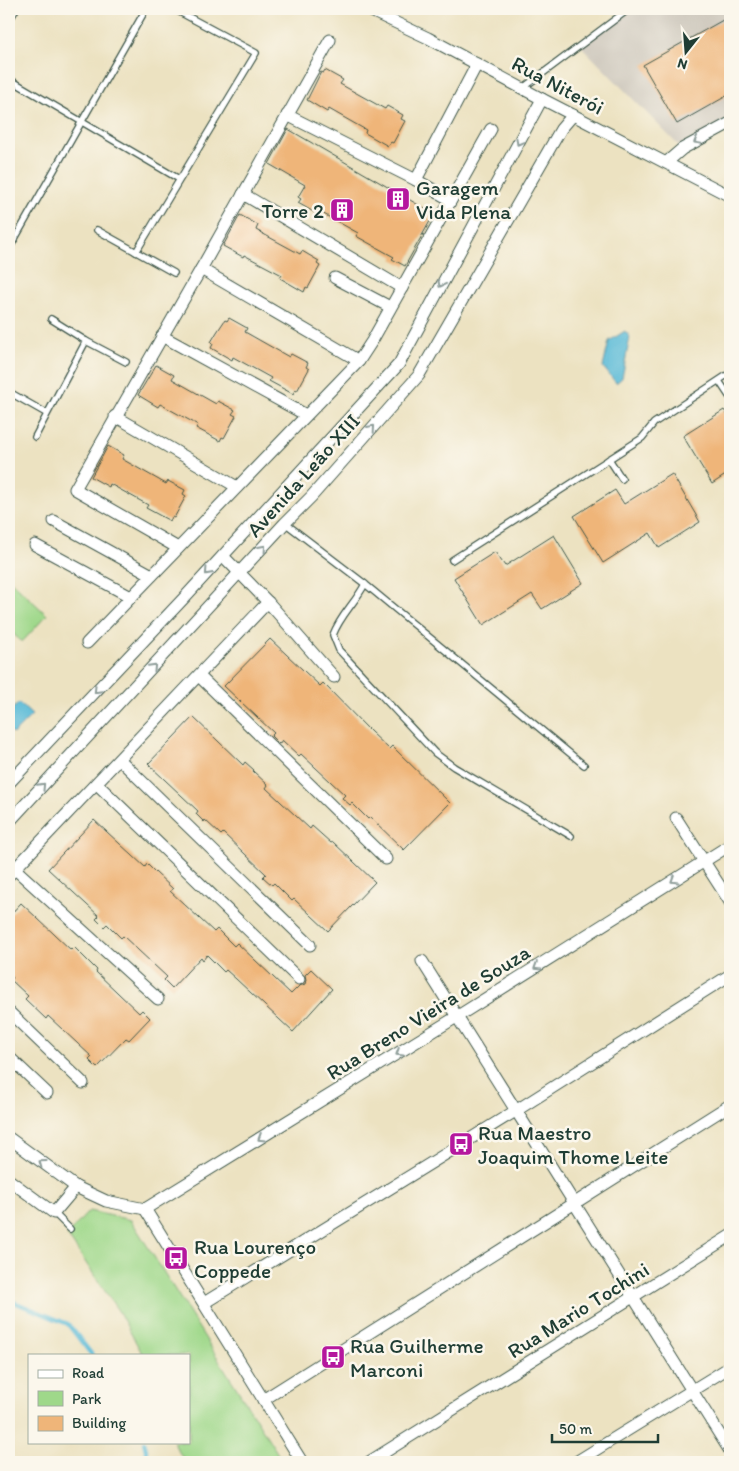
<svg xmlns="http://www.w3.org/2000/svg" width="739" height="1471" font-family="Itim,sans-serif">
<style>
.industrial{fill:#c9c3b8}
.green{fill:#9fd88a;stroke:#5f8a5f}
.water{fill:#59bad7;stroke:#3c7c86}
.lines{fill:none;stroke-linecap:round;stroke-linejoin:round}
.stream{stroke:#59bad7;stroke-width:4.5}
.building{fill:#efb579}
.service-casing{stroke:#3e5649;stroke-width:8}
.minor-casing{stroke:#3e5649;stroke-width:13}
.service{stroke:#fff;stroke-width:5.5}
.minor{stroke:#fff;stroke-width:11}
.oneway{stroke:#8f9e9a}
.labels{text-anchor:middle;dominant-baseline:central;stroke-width:5;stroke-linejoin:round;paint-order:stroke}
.street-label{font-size:21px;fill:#1f3d34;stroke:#fbf7ec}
.poi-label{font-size:21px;fill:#1f3d34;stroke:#fbf7ec;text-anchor:start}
</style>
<rect width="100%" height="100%" fill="#fbf7ec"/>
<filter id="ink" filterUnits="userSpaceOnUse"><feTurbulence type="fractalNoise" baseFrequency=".02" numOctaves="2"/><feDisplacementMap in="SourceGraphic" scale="10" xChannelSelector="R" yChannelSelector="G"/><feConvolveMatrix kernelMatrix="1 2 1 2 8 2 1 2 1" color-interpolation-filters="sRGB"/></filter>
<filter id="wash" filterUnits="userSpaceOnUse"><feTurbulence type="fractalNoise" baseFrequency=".0096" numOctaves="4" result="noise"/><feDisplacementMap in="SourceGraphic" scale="20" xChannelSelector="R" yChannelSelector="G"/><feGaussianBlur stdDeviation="1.12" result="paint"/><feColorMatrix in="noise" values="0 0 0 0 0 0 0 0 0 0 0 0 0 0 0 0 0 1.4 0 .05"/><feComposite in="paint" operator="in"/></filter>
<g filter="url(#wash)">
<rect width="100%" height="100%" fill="#ece2c1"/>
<polygon class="industrial" points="629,9 730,9 730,122 682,149 580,45"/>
<g class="green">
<polygon points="9,579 47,615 22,642 9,630"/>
<polygon points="89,1211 131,1220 283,1462 185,1462 173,1442 189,1442 189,1355 143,1355 119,1312 67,1235"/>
</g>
<g class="water">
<polygon points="625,331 630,337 622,378 616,383 603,367 609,341"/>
<polygon points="19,703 32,715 13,734 9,730 9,712"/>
</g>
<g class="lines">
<g class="stream">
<polyline points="9,1300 68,1324 92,1355"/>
<polyline points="144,1442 149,1462"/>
</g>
</g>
<g id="blocks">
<g class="building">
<polygon points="730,16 730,94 677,124 643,65"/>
<polygon points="325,70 343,80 340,84 385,109 387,106 403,115 401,119 405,121 393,143 391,142 388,146 365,133 366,130 329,109 327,112 307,100 321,72 323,73"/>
<polygon points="288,129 434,214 405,266 392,259 394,257 356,236 358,233 320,212 319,215 298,203 301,199 298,197 305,185 269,164"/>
<polygon points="240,215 258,225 256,230 300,254 302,251 319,261 317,264 320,266 308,288 306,287 304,292 280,278 282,275 244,255 243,257 223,246"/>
<polygon points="229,318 247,328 245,332 289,357 291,354 308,363 306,367 309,369 297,391 295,390 293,394 269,381 271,378 233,357 232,360 211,348 213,344 211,342 217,332 225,320 227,321"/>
<polygon points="156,365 174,375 172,379 216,404 218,401 235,410 232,414 236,416 224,438 222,437 220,441 196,428 198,425 160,404 158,407 138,395"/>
<polygon points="724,410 730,419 730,472 712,484 683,436"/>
<polygon points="108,446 124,455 122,459 166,484 168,481 185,490 183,494 186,496 174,518 172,517 170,521 146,508 148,505 110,484 109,487 91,477"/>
<polygon points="672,474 700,522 659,548 650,533 603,563 574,516 615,490 624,504"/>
<polygon points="554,535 583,583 542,609 532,594 483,625 454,578 495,552 505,566"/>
<polygon points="270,639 320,686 323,683 370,731 389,749 392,746 450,803 404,850 370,817 368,819 352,803 350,805 342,798 345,795 301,754 299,756 282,740 279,744 271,736 274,733 224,686"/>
<polygon points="193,717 243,765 245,762 254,770 253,771 268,785 266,788 310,829 312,826 331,843 333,842 375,882 328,931 294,899 292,901 274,883 272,885 263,877 266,874 223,833 221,835 205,820 204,822 196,814 198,811 148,764"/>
<polygon points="94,820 145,867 147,864 155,872 173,889 170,891 214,932 217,929 234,946 237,943 291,994 299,986 305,984 306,980 305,975 311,969 332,989 293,1032 236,979 226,970 224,972 207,955 203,960 201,957 172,988 164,980 167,977 123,936 121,938 107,924 104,927 96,919 99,916 48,869"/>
<polygon points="21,903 71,950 74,947 97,970 96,972 139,1013 142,1010 150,1018 129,1040 126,1038 97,1068 89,1060 92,1057 48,1016 46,1019 25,999 28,996 11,980 13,978 9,973 9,916"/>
</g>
</g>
</g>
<g filter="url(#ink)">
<use href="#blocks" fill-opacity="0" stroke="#3e5649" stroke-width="1"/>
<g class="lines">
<defs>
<g id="service">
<polyline points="9,21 16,9"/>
<polyline points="9,79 179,179"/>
<polyline points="523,88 629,9"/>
<polyline points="97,230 174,273"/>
<polyline points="9,249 146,9"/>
<polyline points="136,252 256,53 174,9"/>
<polyline points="51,319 86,341 126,362"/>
<polyline points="719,381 729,396"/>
<polyline points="9,392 46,413"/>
<polyline points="35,437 86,341"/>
<polyline points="609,459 622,479"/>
<polyline points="285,523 365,584 584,765"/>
<polyline points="452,560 642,438 654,423 730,373"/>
<path d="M 365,584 C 355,603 340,616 333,635 L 339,650 L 435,753 L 454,767 L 571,836"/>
<polyline points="54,1213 70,1229"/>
</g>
<g id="minor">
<polyline points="367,9 428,38 542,99 730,196"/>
<polyline points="287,115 416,180 477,64"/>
<polyline points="667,162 682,149 730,123"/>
<polyline points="416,180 451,200"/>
<polyline points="243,194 402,288"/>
<polyline points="201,269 359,361"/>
<polyline points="335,278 390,307"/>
<polyline points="162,336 306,415"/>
<polyline points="115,416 237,487"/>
<polyline points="54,521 152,575"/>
<polyline points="35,545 131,597"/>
<polyline points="178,548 75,489 201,269 330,40"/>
<polyline points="223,556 268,602 334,677"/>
<polyline points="87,643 359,361 372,341 491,129"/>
<polyline points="199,676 386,859"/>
<polyline points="120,760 310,945"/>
<polyline points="9,783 184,598 399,364 542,99"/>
<polyline points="97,784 299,979"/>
<polyline points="676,818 730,902"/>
<polyline points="9,822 285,523 311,497 419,375 561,129 573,115"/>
<polyline points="14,868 158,999"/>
<polyline points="9,875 268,602"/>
<polyline points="422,961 730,1451"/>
<polyline points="9,1012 83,1083"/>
<polyline points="9,1057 47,1093"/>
<polyline points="9,1138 76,1187 106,1201 145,1209"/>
<polyline points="9,1180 54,1213 76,1187"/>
<polyline points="145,1209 458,1016 730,845"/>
<polyline points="145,1209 302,1462"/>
<polyline points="204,1303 517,1110 730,975"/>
<polyline points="263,1400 730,1105"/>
<polyline points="369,1462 730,1236"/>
<polyline points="576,1462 730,1367"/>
</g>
</defs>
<use href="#service" class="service-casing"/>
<use href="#minor" class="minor-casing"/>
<use href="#service" class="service"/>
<use href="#minor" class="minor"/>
</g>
<defs><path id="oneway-chevron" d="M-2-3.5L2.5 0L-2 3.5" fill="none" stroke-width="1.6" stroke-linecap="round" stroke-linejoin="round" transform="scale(1.25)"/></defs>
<g class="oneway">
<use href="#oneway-chevron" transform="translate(697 141) rotate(151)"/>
<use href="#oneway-chevron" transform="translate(519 142) rotate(120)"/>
<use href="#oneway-chevron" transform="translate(441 284) rotate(118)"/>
<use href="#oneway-chevron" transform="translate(372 428) rotate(-49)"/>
<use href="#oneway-chevron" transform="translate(263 548) rotate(-48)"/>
<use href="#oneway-chevron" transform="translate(208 572) rotate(132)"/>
<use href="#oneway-chevron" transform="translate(153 667) rotate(-47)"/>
<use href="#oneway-chevron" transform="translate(97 690) rotate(134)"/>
<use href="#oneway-chevron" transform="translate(42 786) rotate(-47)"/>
<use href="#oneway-chevron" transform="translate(674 880) rotate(148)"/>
<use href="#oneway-chevron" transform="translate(537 967) rotate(148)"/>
<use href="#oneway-chevron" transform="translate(399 1053) rotate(148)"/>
<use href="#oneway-chevron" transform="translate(261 1138) rotate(148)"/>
<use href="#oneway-chevron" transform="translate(42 1163) rotate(-144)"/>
</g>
</g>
<defs>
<symbol id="building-square" viewBox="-11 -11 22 22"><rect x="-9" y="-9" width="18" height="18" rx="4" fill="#b5179e" stroke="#fbf7ec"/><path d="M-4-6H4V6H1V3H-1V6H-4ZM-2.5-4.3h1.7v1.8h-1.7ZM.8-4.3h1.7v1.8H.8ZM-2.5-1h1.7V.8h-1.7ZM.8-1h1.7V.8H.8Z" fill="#fff"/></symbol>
<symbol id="bus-square" viewBox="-11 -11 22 22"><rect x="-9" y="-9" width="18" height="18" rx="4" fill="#b5179e" stroke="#fbf7ec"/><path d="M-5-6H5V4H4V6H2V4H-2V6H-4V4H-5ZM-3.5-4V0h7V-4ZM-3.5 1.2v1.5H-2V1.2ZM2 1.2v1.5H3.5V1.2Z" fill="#fff"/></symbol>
</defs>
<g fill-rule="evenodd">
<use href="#building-square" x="384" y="185" width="28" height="28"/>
<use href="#building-square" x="328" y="196" width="28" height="28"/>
<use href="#bus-square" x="447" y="1130" width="28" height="28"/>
<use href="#bus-square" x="162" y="1244" width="28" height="28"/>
<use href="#bus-square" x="319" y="1343" width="28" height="28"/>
</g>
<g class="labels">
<g class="street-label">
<text transform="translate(558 85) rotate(28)">Rua Niterói</text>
<text transform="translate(303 475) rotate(-48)">Avenida Leão XIII</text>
<text transform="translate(428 1012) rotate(-32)">Rua Breno Vieira de Souza</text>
<text transform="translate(578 1310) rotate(-32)">Rua Mario Tochini</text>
</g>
<g class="poi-label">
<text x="416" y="187">Garagem<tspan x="416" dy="24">Vida Plena</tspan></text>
<text x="324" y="210" text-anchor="end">Torre 2</text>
<text x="478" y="1132">Rua Maestro<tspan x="478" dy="24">Joaquim Thome Leite</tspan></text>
<text x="194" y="1246">Rua Lourenço<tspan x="194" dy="24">Coppede</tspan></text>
<text x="350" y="1345">Rua Guilherme<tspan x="350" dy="24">Marconi</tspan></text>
</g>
</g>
<rect width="739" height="1471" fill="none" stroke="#fbf7ec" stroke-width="30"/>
<rect x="28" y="1354" width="162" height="90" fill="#fbf7ec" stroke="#a3ada2"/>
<rect x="38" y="1370" width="25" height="8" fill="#ffffff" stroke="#a3ada2"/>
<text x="72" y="1378" font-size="15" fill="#1f3d34">Road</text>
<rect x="38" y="1391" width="25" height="15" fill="#9fd88a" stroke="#a3ada2"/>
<text x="72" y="1404" font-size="15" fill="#1f3d34">Park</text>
<rect x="38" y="1416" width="25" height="15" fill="#efb579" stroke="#a3ada2"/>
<text x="72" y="1428" font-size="15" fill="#1f3d34">Building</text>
<g transform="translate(686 52) rotate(197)" stroke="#fbf7ec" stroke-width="4" paint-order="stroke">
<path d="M0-4L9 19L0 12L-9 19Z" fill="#1f3d34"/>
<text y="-8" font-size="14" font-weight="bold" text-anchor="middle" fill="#1f3d34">N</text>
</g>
<path d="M552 1434v8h106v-8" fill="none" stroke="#1f3d34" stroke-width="2.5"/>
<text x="559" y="1434" font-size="15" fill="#1f3d34" stroke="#fbf7ec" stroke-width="4" paint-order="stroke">50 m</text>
</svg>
